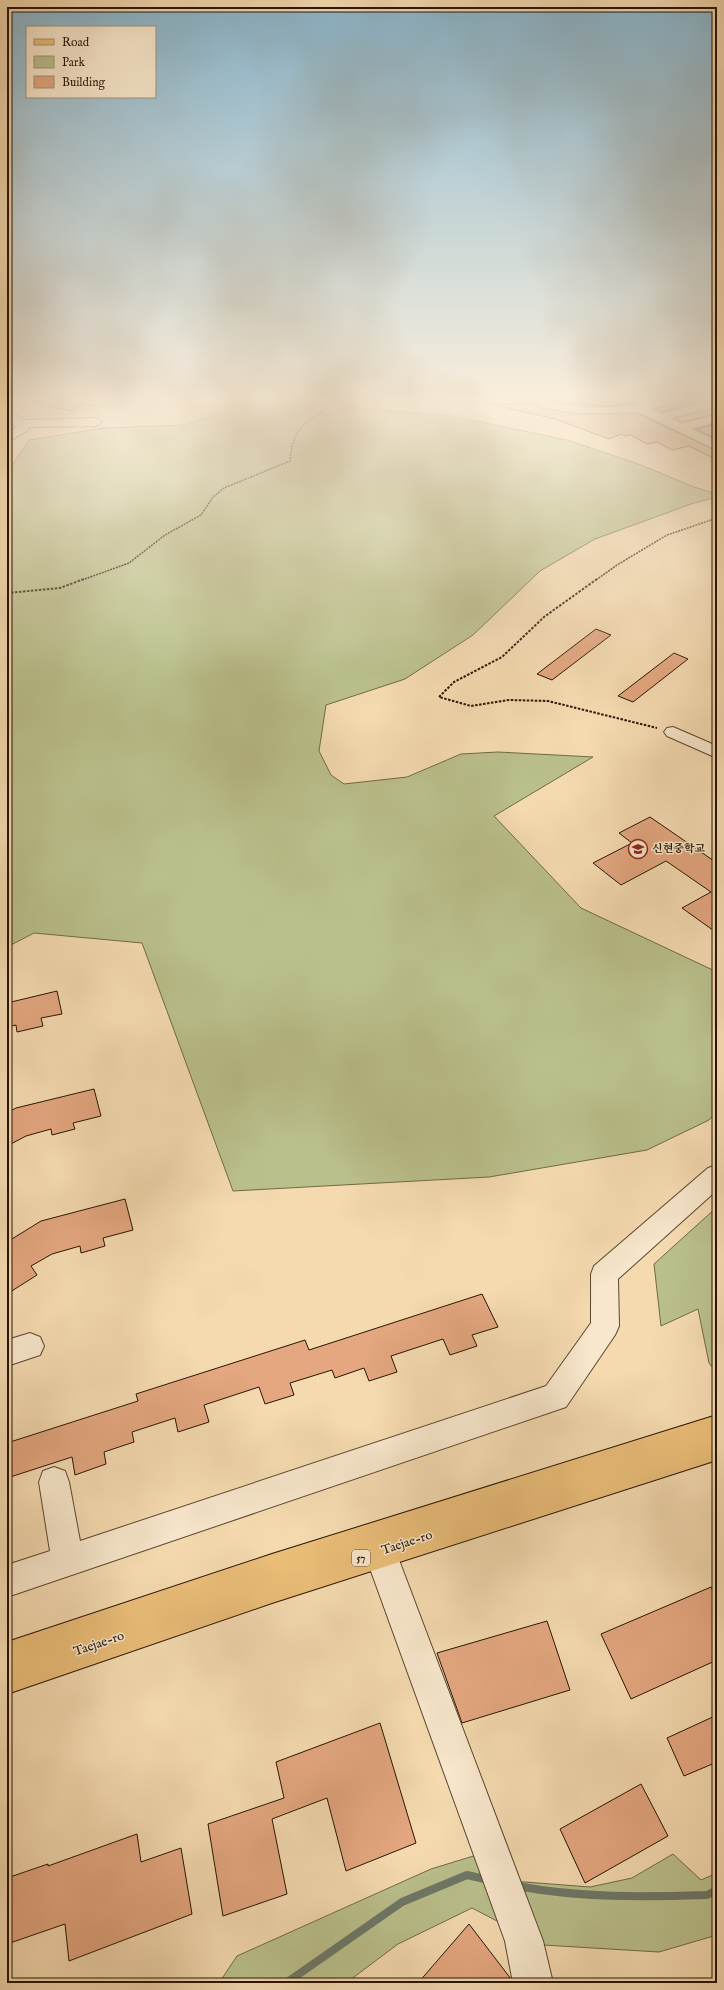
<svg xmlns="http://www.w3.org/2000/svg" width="724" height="1990" font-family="'IM FELL English','Noto Serif KR',serif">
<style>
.green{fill:#bac08c;stroke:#706a48}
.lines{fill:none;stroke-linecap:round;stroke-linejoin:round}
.stream{stroke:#6d7868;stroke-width:8}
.building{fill:#e4a780;stroke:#271404}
.minor-casing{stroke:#5a462f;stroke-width:2}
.major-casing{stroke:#271404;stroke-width:2}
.path-far1{stroke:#271404;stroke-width:1.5;stroke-dasharray:2 1;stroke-linecap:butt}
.path{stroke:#271404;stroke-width:2;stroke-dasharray:2.5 1.5;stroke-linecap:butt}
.minor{fill:#f8e7cc;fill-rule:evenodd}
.major{fill:#eabd78;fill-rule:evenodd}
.labels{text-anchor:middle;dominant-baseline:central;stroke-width:3;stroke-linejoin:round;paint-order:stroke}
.shield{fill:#f8e7cc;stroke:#665340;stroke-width:1}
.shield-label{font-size:10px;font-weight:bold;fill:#271404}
.poi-label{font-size:11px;font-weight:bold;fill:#271404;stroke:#f8e7cc;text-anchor:start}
.near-street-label{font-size:13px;fill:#271404;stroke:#f8e7cc}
</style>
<rect width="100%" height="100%" fill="#f5dab0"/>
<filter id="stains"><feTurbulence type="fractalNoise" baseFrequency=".005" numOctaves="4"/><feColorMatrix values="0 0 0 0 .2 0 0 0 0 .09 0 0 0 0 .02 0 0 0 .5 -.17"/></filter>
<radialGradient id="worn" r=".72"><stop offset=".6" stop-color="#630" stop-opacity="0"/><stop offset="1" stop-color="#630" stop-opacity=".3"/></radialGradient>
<g class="green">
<polygon points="212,396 348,396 346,407 452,416 567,440 641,465 694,487 717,494 717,497 694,503 595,539 540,571 473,635 405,679 326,705 319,751 331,775 344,784 407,777 461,754 498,752 593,757 494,816 581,908 717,972 717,1111 709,1120 647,1150 489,1177 233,1191 142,943 34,933 7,947 7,473 29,440 103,428 184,425 220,413 230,402"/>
<polygon points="717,1207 717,1373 709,1363 698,1309 661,1326 654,1264"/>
<polygon points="480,1854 512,1881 590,1887 632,1878 673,1854 701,1880 717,1873 717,1935 659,1952 543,1945 472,1908 398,1944 346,1983 219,1983 237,1956 431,1869"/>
</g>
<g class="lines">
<g class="stream">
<path d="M 517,1886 C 580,1898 643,1897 707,1895 L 717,1890"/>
<polyline points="286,1983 402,1902 467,1875 489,1880"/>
</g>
</g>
<g class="building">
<polygon points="30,396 49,396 56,400 82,405 72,411 29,402"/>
<polygon points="549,396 673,396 629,404 606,406 549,401"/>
<polygon points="693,396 717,396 717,398 661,412 655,409 690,399"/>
<polygon points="490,404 536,404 539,408 579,414 638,414 717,451 717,460 689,446 672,450 657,442 647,444 631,435 625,436 621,434 609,439 555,419"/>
<polygon points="717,408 717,413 682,422 675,418"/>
<polygon points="717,424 717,439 696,429"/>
<polygon points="596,629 611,635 552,680 537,674"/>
<polygon points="674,653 688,659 633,702 618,696"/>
<polygon points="650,817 717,863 717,933 682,908 711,892 666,861 621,885 593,863 632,843 619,833"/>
<polygon points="57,991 62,1014 41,1018 43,1026 17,1032 16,1025 7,1027 7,1003"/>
<polygon points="94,1089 101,1116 73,1123 75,1129 52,1135 51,1129 26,1136 7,1146 7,1113 16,1108"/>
<polygon points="125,1199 133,1230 103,1238 105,1246 81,1253 80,1246 52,1254 31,1266 37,1275 7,1294 7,1242 41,1221"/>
<polygon points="482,1294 498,1327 472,1335 477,1346 450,1355 443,1339 391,1356 397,1372 369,1381 364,1368 335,1378 332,1370 290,1383 294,1395 265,1404 259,1387 204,1405 209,1422 178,1432 175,1418 132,1432 134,1442 104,1452 106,1464 75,1475 72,1457 7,1478 7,1443 138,1401 136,1394 305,1340 309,1350"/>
<polygon points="711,1587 717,1597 717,1660 631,1699 601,1634"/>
<polygon points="547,1621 570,1690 462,1723 437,1653"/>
<polygon points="717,1715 717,1762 684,1776 667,1738"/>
<polygon points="380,1723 416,1843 346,1871 327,1798 272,1819 287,1894 223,1916 208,1824 284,1798 276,1762"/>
<polygon points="641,1784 668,1836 585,1883 560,1829"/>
<polygon points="137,1834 141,1862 181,1848 192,1914 69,1961 65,1924 7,1944 7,1878 48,1864 48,1866"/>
<polygon points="469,1924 511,1979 511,1983 418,1983"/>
</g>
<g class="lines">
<defs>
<g id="minor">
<polygon points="7,396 20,396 7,403"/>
<polygon points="50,396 78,396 104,401 106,403 100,406 56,399"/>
<path d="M 424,396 L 547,396 L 548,402 C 577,407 611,410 640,404 C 660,401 671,396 692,396 L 690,398 L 651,409 L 661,414 L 717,399 L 717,406 L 671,418 L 682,424 L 717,414 L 717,422 L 692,429 L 717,441 L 717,450 L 638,412 L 579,413 L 539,407 L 537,403 L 443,403 L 426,401 Z"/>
<polygon points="7,410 24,420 96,418 102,422 96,426 29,427 27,431 7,442 7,433 17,427 7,419"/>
<polygon points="673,727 717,746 717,758 667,736 664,732 667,728"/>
<polygon points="717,1165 717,1190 618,1279 619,1326 615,1335 566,1407 7,1597 7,1565 50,1551 39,1482 43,1471 54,1467 65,1471 69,1482 80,1541 546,1386 591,1323 591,1274 594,1266 708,1168"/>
<polygon points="30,1333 40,1337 44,1346 40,1355 7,1366 7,1340"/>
<polygon points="380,1536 391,1541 396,1552 543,1941 553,1983 513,1983 505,1941 364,1552 369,1541"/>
</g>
<polygon id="major" points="717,1415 717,1460 272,1603 7,1694 7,1642 272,1554"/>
</defs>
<use href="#minor" class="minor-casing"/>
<use href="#major" class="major-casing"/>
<g class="path-far1">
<path d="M 82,580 L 129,563 L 165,535 L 201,515 L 213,497 L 224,488 L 290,461 C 291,450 293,438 300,429 C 310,417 330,414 331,396"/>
<polyline points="596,580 617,565 667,535 717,518"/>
</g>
<g class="path">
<polyline points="597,579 544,617 502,657 454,682 439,697 471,706 509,700 548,701 657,728"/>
<polyline points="7,593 60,588 84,579"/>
</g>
<use href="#minor" class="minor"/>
<use href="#major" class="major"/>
</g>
<linearGradient id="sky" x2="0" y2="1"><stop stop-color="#89b7d0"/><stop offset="0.59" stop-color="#faeedb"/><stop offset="1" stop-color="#faeedb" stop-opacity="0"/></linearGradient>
<rect width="724" height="675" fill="url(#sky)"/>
<defs>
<symbol id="school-ring" viewBox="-11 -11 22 22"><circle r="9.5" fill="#f8e7cc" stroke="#8f2418" stroke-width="1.5"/><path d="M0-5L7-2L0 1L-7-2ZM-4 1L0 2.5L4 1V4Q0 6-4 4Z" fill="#8f2418"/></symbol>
</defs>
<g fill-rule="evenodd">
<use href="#school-ring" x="627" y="838" width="22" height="22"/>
</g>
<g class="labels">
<rect class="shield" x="352" y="1550" width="18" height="16" rx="3"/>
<g class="shield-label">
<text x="361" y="1558">57</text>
</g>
<g class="poi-label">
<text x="652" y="849">신현중학교</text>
</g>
<g class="near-street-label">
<text transform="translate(407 1543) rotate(-18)">Taejae-ro</text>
<text transform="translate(99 1644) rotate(-19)">Taejae-ro</text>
</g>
</g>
<rect width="724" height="1990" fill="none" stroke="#f5dab0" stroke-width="24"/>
<rect x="8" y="8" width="708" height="1974" fill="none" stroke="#271404" stroke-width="2"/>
<rect x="12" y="12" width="700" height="1966" fill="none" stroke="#271404"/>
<rect x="26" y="26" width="130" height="72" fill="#f8e7cc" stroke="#a4937c"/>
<rect x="34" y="39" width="20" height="6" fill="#eabd78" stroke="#a4937c"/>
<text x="62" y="46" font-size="12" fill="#271404">Road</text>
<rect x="34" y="56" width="20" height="12" fill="#bac08c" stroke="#a4937c"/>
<text x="62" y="66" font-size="12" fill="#271404">Park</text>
<rect x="34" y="76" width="20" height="12" fill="#e4a780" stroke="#a4937c"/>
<text x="62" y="86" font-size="12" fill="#271404">Building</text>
<rect width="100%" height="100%" filter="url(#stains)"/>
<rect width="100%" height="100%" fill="url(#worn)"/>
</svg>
